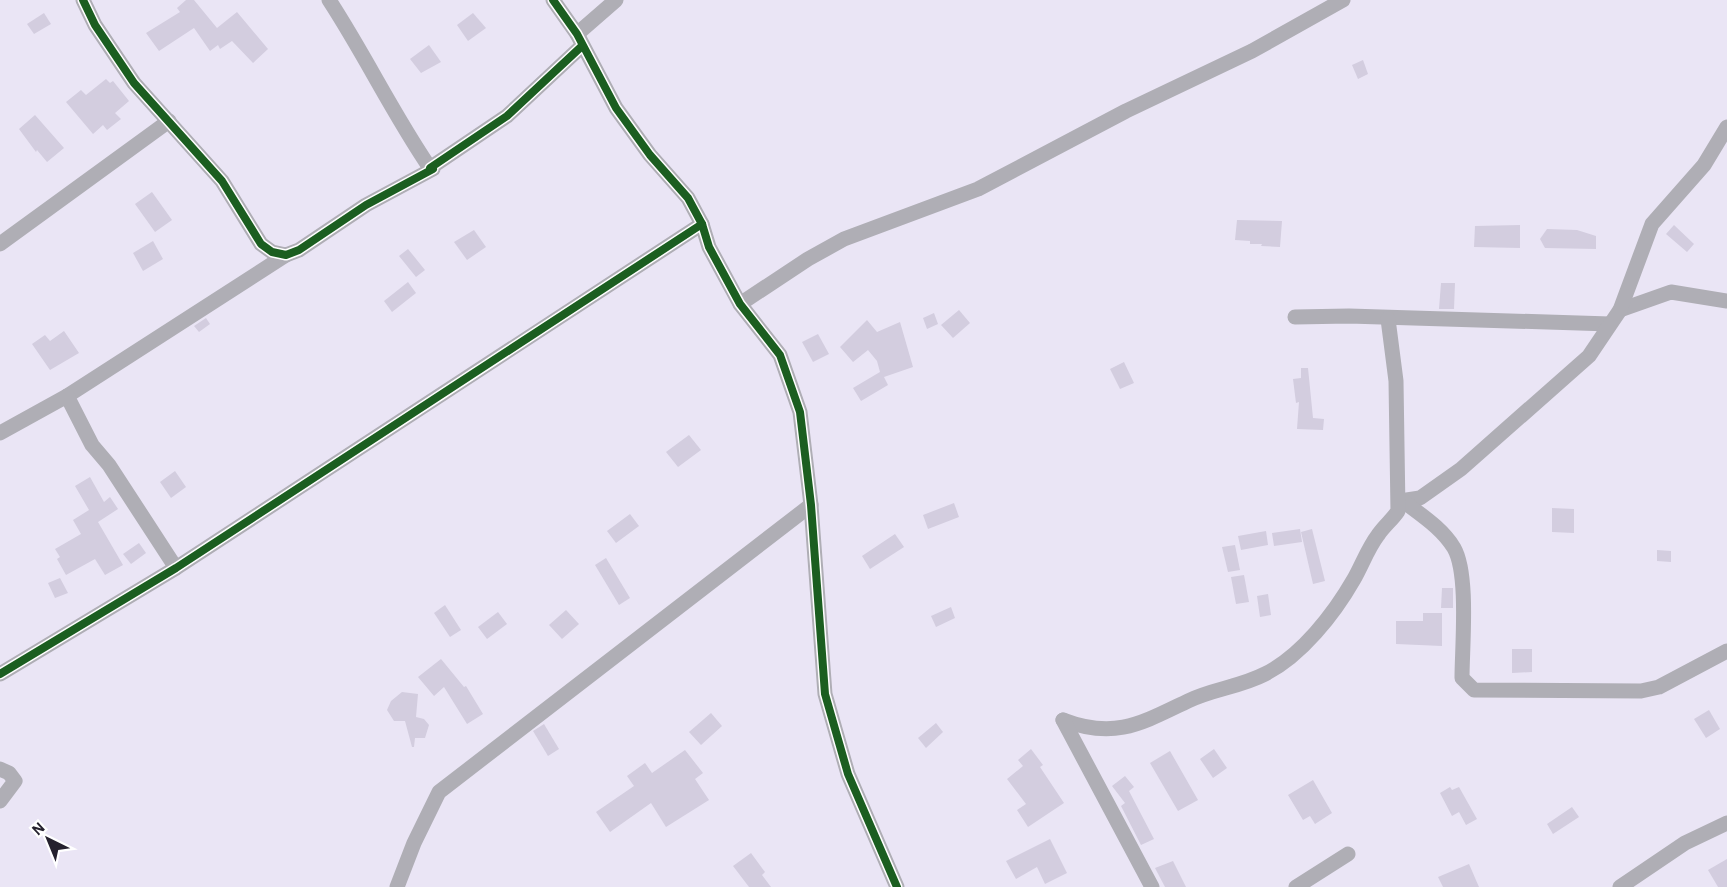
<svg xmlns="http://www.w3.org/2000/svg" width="1727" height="887" font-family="'Alegreya Sans',sans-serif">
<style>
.building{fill:#d3cddf}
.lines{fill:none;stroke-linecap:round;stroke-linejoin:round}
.minor{stroke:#afaeb5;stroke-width:15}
.cycleway-casing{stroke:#fff;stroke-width:11}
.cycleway{stroke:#1b5e20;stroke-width:8}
</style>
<rect width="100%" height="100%" fill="#eae5f5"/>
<g class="building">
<polygon points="186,0 194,0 217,28 237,12 268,49 253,63 232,41 220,49 218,45 210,51 194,28 159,51 146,33 180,12 177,8"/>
<polygon points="44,13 51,24 34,34 27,24"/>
<polygon points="473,13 486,28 468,41 457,25"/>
<polygon points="429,45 441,62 421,73 410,59"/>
<polygon points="1363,60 1368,74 1358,79 1352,65"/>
<polygon points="106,79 110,83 113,81 129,101 115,113 121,119 107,130 103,125 93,134 66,102 81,90 86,95"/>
<polygon points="35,115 64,148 47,162 37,150 36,152 19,129"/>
<polygon points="152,192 172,220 155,232 135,204"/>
<polygon points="1237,220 1282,221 1280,247 1261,246 1262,244 1250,244 1250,241 1235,240"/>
<polygon points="1520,225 1520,248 1474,247 1475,226"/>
<polygon points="1674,225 1694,244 1687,252 1666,234"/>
<polygon points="1547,229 1577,230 1596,236 1596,249 1545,248 1540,239"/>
<polygon points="474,230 486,247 467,260 454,242"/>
<polygon points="153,241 163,259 143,271 133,253"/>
<polygon points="408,249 425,270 416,277 399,256"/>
<polygon points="408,282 416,293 392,312 384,301"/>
<polygon points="1441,283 1455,283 1454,309 1439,309"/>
<polygon points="959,310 970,323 953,338 941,325"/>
<polygon points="934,313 938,324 927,329 923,318"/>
<polygon points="206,318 210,324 199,332 194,326"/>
<polygon points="867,320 877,332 900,322 913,367 884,377 888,385 861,401 853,388 880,372 877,361 868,350 853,362 840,347"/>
<polygon points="64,331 79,353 50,370 32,344 45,335 50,341"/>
<polygon points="818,334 829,354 813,362 802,342"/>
<polygon points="1124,362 1134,383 1120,389 1110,369"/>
<polygon points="1301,368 1308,368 1313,418 1324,419 1323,430 1297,429 1299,402 1296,403 1293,379 1301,378"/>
<polygon points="689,435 701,450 678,467 666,452"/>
<polygon points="175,471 186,487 171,498 160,482"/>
<polygon points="90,477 104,502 110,497 118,509 98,522 123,565 105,575 95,559 66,575 57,559 60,557 55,549 81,534 73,520 89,510 75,486"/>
<polygon points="954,503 959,517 928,529 923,515"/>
<polygon points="1552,508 1574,509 1574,533 1552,532"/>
<polygon points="630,514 639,526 616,543 607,531"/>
<polygon points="1300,529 1302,542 1274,546 1272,533"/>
<polygon points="1312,529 1325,581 1313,584 1301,532"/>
<polygon points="1266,531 1268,545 1241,550 1238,536"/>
<polygon points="895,534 904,547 870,569 862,556"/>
<polygon points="139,543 146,553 131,564 123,554"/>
<polygon points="1235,545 1240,570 1228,572 1222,547"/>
<polygon points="1657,550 1671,551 1671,562 1657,561"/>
<polygon points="606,558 630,598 619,605 595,565"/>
<polygon points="1244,575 1249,602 1236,604 1231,577"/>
<polygon points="60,578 68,593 55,598 48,583"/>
<polygon points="1442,588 1453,588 1453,608 1441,608"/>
<polygon points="1268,594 1271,615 1260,617 1257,596"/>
<polygon points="445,605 461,630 450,637 434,613"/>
<polygon points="951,607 955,618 936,627 931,616"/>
<polygon points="566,610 579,624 562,639 549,625"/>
<polygon points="498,612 507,624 487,639 478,627"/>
<polygon points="1423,613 1442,613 1442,646 1396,644 1396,621 1423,621"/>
<polygon points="1512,649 1532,649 1532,672 1512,673"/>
<polygon points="441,659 464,687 466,686 483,714 467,724 444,687 434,696 418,677"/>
<polygon points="402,692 418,694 416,717 424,719 429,725 425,738 415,738 414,747 412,747 405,721 394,721 387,710 391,701"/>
<polygon points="1709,710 1720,729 1706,738 1694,719"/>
<polygon points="711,713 722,726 701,745 689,732"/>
<polygon points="936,723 943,732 926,748 918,738"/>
<polygon points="544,724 559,749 548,756 533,731"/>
<polygon points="1031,749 1043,765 1040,767 1064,803 1028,827 1017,810 1026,804 1007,779 1023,766 1018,760"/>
<polygon points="1214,749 1227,768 1213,778 1200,759"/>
<polygon points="685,750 703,773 695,779 709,800 666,827 651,803 610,832 596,812 634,786 627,776 645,763 652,773"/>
<polygon points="1170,751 1198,800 1178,811 1150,763"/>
<polygon points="1125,776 1134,787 1129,791 1154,839 1141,845 1121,806 1125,803 1112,786"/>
<polygon points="1313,780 1332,813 1315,824 1310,816 1303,820 1288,795"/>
<polygon points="1450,787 1452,790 1459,787 1477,819 1466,825 1459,812 1452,816 1440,793"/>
<polygon points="1572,807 1579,817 1553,834 1547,824"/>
<polygon points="1050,839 1067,873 1045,884 1037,867 1016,879 1006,861"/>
<polygon points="751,853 765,872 762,875 771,887 749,887 733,866"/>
<polygon points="1727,859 1727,887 1718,887 1708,870"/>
<polygon points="1173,861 1186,887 1165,887 1155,868"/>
<polygon points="1469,864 1479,887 1443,887 1438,877"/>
</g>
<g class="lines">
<g class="minor">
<polyline points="83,0 95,25 134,83 222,181 261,244 272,252 286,255 299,250 366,205 433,169 430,168 507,116 582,46"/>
<path d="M 329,0 C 365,55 393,114 430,168"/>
<polyline points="553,0 577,34 616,108 650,155 688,198 702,224 709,247 740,304 780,355 800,412 811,505 825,694 848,774 897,887"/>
<polyline points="577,34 616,0"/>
<polyline points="0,244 169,121"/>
<polyline points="740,304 808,259 844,239 978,189 1126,111 1252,51 1343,0"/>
<polyline points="1620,310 1671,292 1727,301"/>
<polyline points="1295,317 1349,316 1610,324"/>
<polyline points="67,396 286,255"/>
<polyline points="0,433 67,396 92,445 109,465 176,568"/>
<polyline points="1400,501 1420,498 1461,469 1589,356 1620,310 1652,224 1704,165 1727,127"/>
<path d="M 1403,501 C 1421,515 1442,528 1454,548 C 1469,574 1462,647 1462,678 L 1474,690 L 1641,691 L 1659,687 L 1727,651"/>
<polyline points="0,674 176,568 702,224"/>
<path d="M 1063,720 C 1115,740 1142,723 1188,701 C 1212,689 1240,687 1265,674 C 1301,656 1334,614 1354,579 C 1362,565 1368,548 1378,535 C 1384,526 1392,520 1398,511 L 1396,381 L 1388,319"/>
<polyline points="1063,720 1152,887"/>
<polyline points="0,769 9,773 15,781 0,801"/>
<polyline points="397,887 414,843 439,792 811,505"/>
<polyline points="1296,887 1348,854"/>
<polyline points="1620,887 1685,843 1727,823"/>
</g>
<defs>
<g id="cycleway">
<polyline points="83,0 95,25 134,83 222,181 261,244 272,252 286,255 299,250 366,205 433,169 430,168 507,116 582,46"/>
<polyline points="553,0 577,34 616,108 650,155 688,198 702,224 709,247 740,304 780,355 800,412 811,505 825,694 848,774 897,887"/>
<polyline points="0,674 176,568 702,224"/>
</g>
</defs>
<use href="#cycleway" class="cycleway-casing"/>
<use href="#cycleway" class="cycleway"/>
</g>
<g transform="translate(48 839) rotate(317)" stroke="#ffffff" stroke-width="4.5" paint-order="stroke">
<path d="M0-4.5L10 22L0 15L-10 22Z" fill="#25212e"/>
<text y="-9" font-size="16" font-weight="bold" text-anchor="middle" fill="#25212e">N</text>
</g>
</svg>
